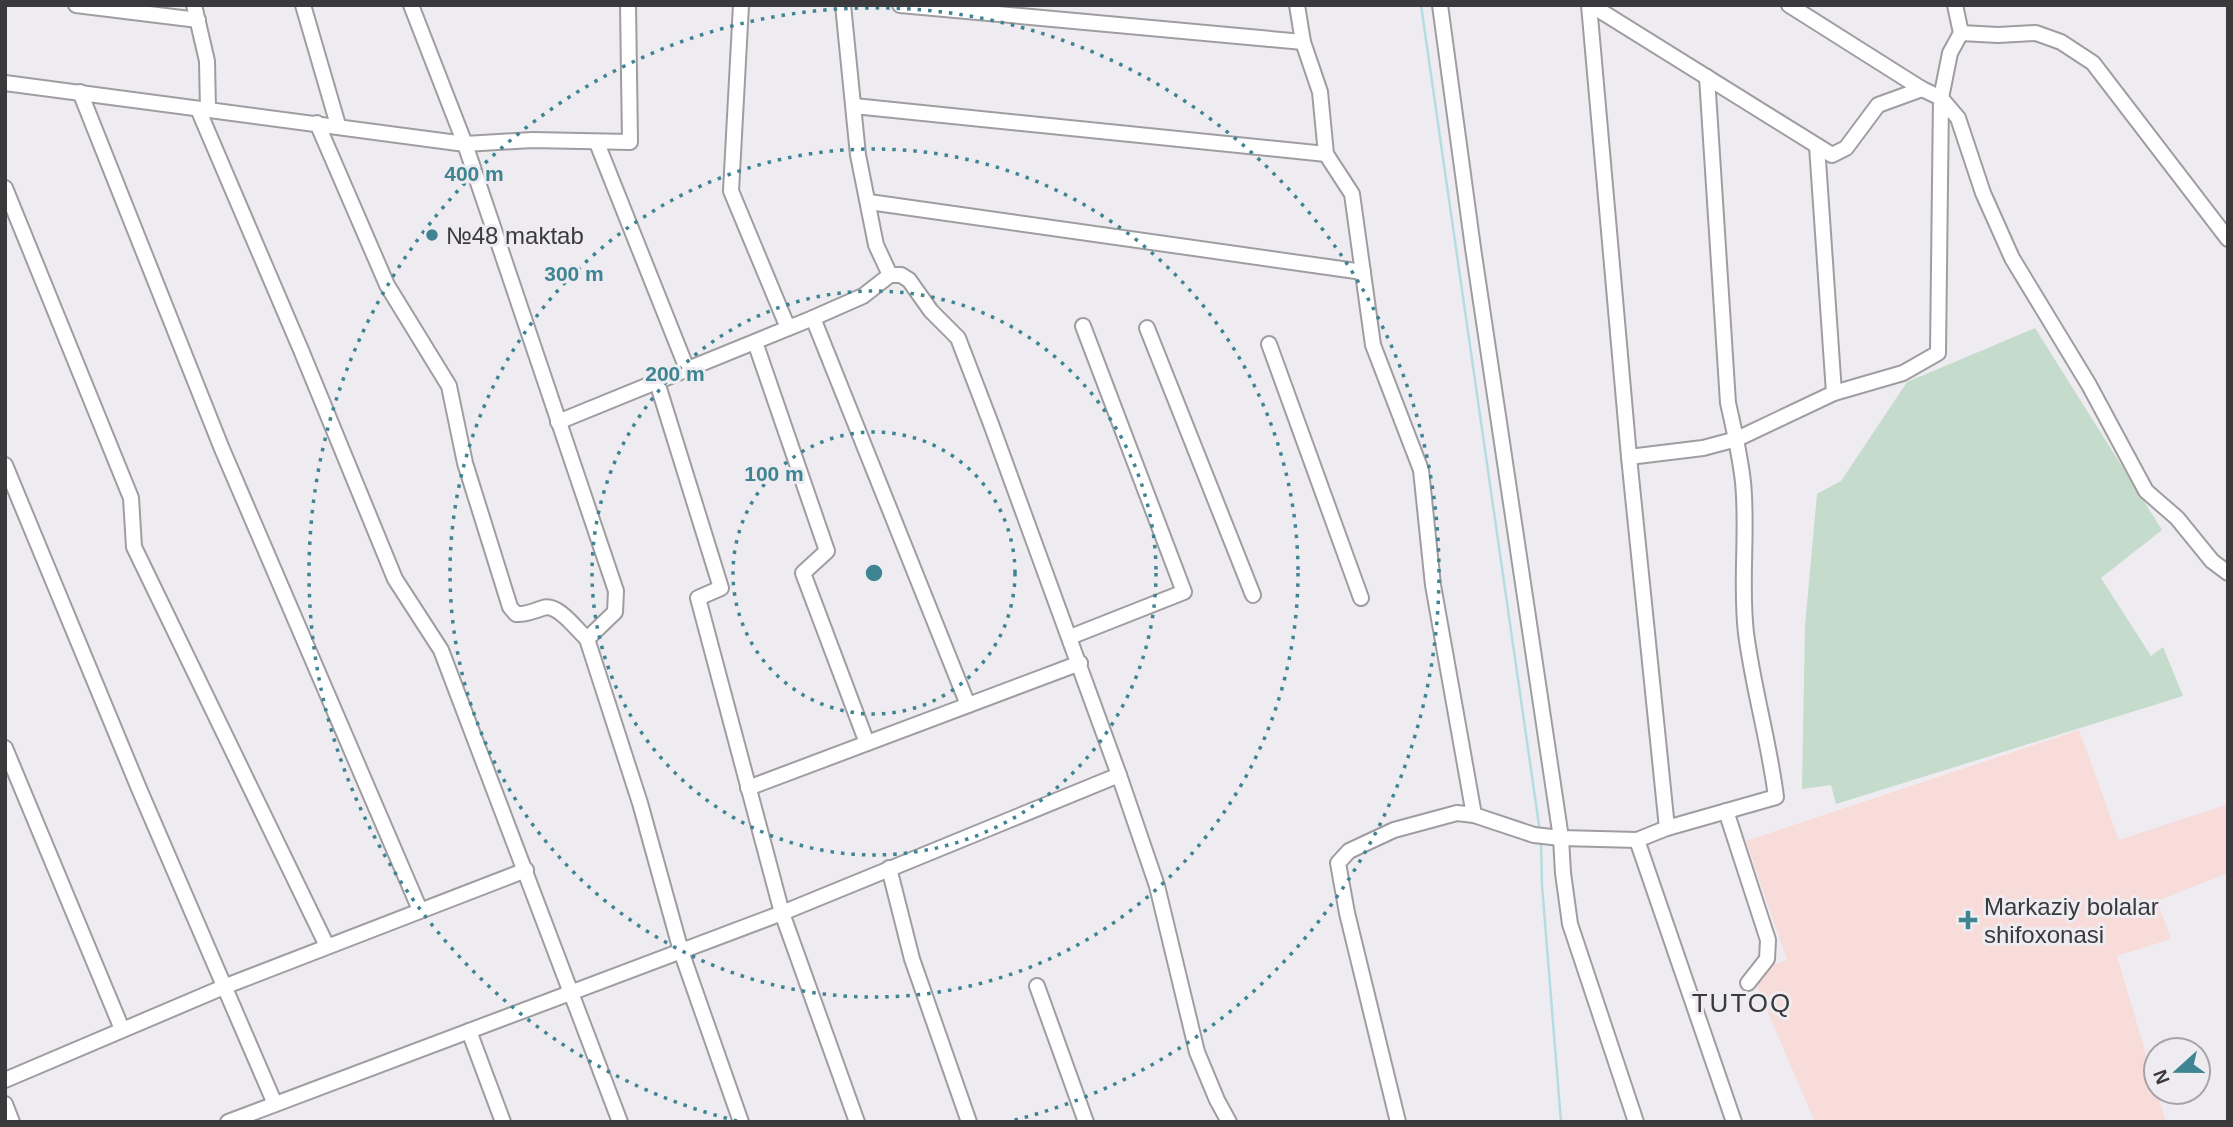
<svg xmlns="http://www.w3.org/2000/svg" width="2233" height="1127" font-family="Helvetica,sans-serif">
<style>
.medical{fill:#f7dcda}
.green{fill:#c5dbcc}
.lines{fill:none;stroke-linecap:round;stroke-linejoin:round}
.stream{stroke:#b5dce1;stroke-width:2.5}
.minor-casing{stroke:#9f9da1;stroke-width:18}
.minor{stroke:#fff;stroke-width:14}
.ring{fill:none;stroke:#3f8492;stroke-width:3.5;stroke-dasharray:3.5 7}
.poi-dot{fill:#3f8492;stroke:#eeecf1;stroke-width:2.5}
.labels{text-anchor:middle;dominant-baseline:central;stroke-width:6;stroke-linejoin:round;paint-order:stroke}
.poi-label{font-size:24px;fill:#3a393b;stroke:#eeecf1;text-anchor:start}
.neighbourhood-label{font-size:26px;letter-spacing:2px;fill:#3a393b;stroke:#eeecf1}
.centre{fill:#3f8492;stroke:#eeecf1;stroke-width:3.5}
.ring-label{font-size:21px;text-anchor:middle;font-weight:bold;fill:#3f8492;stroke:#eeecf1;stroke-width:6;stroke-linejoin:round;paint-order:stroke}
</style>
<rect width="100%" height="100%" fill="#eeecf1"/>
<polygon class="medical" points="2079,730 2119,840 2228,804 2228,873 2157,901 2171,939 2117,956 2166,1122 1815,1122 1751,973 1787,960 1746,841"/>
<polygon class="green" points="2035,328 2162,530 2101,578 2151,656 2163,647 2183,696 1836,804 1831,785 1802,789 1805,626 1817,494 1841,481 1907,382"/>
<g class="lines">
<g class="stream">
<polyline points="1421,5 1540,832"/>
<polyline points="1541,842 1542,885 1561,1122"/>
</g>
<defs>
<g id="minor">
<polyline points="76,5 198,20"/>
<polyline points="194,5 207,61 208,110"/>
<polyline points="303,5 338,125"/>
<polyline points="411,5 465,144 616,591 615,612 587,639"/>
<polyline points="741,5 731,191 788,328"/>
<polyline points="843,5 858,155 876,245 890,275"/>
<polyline points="900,5 1303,42"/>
<polyline points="1297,5 1303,42 1320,92 1326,154 1352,194 1373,345 1421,470 1433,585 1474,815"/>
<polyline points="1440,5 1473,248 1561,838 1563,873 1570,924 1636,1122"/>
<polyline points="1589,5 1629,457 1667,828"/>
<polyline points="1591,5 1832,155 1846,148 1878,105 1922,89"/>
<polyline points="1789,5 1922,89 1941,98 1958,118 1983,193 2012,258 2089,385 2146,491 2177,518 2212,561 2228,573"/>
<polyline points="1961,33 1998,35 2036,33 2061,42 2093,63 2228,239"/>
<polyline points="5,83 465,144 532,140 630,142 628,5"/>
<polyline points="80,92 222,449 420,910"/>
<polyline points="854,106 1326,154"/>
<polyline points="198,109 301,350 395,579 441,650 620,1122"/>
<path d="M 317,123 L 387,285 L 449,386 L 465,463 L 510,607 L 516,614 C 526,615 533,611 543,608 C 558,603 576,629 587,639 L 640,803 L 681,951 L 741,1122"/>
<polyline points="597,143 687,369"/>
<polyline points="1817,146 1834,393"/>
<polyline points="5,188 131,498 134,547 327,946"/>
<polyline points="869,202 1363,272"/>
<polyline points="813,318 968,705"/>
<polyline points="1147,328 1253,595"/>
<polyline points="755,342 827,551 803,573 867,743"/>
<polyline points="1269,344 1361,598"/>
<polyline points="657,382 721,588 698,598 782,913 857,1122"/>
<polyline points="558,422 813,318 863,296 890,275 901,275 909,280 931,311 958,338 991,424 1119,775 1157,886 1197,1052 1217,1100 1229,1122"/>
<polyline points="1629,457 1703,448 1737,439 1834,393 1903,373 1938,353 1941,98 1950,53 1961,33 1955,5"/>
<polyline points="5,465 140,791 275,1104"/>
<polyline points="1070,637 1184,592 1083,326"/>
<polyline points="5,748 122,1029"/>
<polyline points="748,788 1080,663"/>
<polyline points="1726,811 1768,940 1767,959 1748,983"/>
<polyline points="1637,840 1734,1122"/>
<polyline points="889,868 912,959 969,1122"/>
<polyline points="1037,986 1086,1122"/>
<polyline points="469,1031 503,1122"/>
<polyline points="5,1080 226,986 526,870"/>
<polyline points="5,1104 12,1122"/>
<polyline points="228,1122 782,913 1119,775"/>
<path d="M 1398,1122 L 1347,913 L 1338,863 L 1349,851 L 1394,830 L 1457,813 L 1474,815 L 1534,835 L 1561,838 L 1637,840 L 1667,828 L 1776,797 C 1769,741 1753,688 1746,633 C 1740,583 1748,532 1743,482 C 1740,455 1734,429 1728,403 L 1707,77"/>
</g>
</defs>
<use href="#minor" class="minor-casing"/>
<use href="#minor" class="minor"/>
</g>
<g class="ring">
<circle cx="874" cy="573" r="141"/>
<circle cx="874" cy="573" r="282"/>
<circle cx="874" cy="573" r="424"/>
<path d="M737 1121A565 565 0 1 1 1011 1121"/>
</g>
<g class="poi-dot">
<circle cx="432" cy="235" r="7"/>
<path d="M1964.5 909.5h7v7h7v7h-7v7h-7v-7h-7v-7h7z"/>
</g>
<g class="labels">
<g class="poi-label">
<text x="446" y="235">№48 maktab</text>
<text x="1984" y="906">Markaziy bolalar<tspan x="1984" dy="28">shifoxonasi</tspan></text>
</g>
<g class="neighbourhood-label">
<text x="1742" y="1003">TUTOQ</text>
</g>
</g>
<circle cx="874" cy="573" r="10" class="centre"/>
<g class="ring-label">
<text x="474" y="181">400 m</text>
<text x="574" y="281">300 m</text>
<text x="675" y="381">200 m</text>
<text x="774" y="481">100 m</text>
</g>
<rect width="2233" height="1127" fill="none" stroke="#3a393b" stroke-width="14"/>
<g transform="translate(2177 1071) rotate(249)"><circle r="33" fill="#eeecf1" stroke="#a6a4a8" stroke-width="2"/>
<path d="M0-5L12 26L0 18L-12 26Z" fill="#3f8492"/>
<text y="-10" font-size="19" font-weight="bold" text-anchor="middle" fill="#3a393b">N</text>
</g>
</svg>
